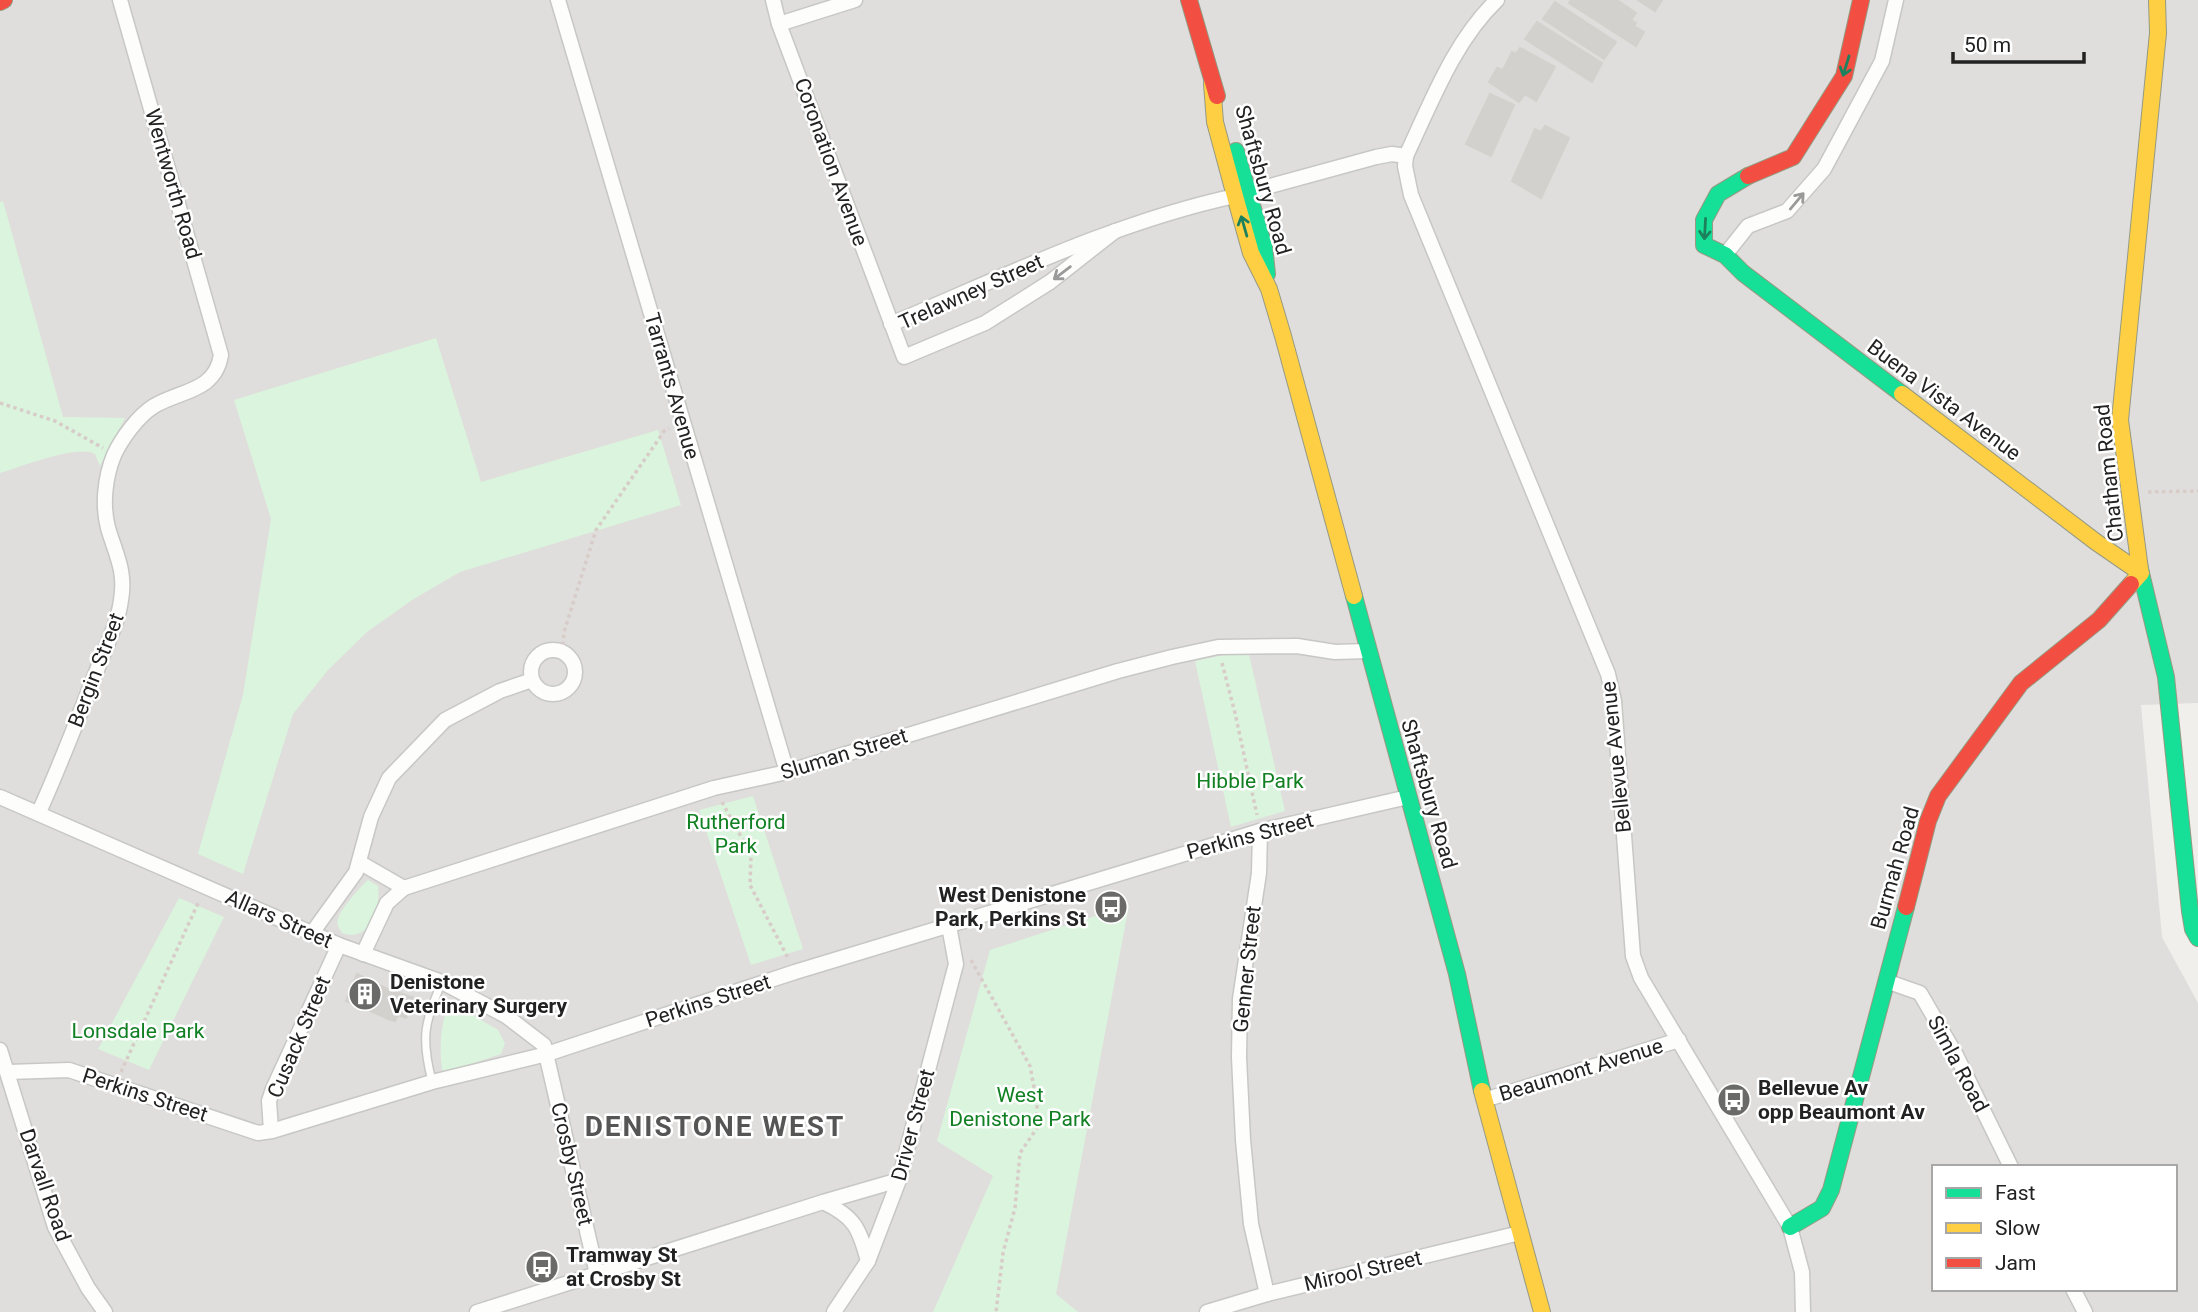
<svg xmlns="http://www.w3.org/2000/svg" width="2198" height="1312" font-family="Roboto,sans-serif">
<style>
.residential{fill:#dfdedc;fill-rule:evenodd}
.park{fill:#dbf4dd}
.building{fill:#d3d1ce;stroke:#d3d1cc;stroke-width:2}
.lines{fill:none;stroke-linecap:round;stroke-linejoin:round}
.lane-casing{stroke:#c7c7c5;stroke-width:10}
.street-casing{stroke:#c7c7c5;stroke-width:17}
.fast-casing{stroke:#969a82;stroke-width:18}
.slow-casing{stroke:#969a82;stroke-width:18}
.jam-casing{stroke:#969a82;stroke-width:18}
.path{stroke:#d8ccc9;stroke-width:3.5;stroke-dasharray:3.5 3.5;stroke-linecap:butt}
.lane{stroke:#fdfdfc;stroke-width:7}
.street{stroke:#fdfdfc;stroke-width:14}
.fast{stroke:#16e098;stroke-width:16}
.slow{stroke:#ffcf43;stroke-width:16}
.jam{stroke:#f24e42;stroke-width:16}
.oneway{stroke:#1c815d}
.oneway2{stroke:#9a9a9a}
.labels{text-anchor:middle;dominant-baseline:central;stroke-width:5;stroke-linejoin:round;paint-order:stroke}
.street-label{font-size:21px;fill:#222;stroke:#fff}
.park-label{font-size:21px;fill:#108022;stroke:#fff}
.poi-label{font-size:21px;font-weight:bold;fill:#222;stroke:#fff;text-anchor:start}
.district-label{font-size:28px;font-weight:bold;letter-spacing:2px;fill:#555;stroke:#fff}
</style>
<rect width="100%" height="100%" fill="#f0efeb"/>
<path class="residential" d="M 0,0 L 2198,0 L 2198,703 L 2141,705 L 2162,937 L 2198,1003 L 2198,1312 L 0,1312 ZM 1934,1167 L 2175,1167 L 2175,1289 L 1934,1289 Z"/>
<g class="park">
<path d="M 3,201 L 63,417 L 125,418 L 100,466 L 95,454 C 77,444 21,467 0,473 L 0,202 Z"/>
<polygon points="436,338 481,482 658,430 681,505 460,572 412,600 367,632 328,670 293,714 243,874 198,854 243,695 271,519 234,400"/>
<polygon points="1248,650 1285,811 1231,827 1195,661"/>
<polygon points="753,796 803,949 751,965 699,810"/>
<path d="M 368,880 L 378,886 C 381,909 370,943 342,933 C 338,927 336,923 339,916 C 340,911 363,883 368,880 Z"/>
<polygon points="179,898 224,917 149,1070 98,1049"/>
<polygon points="1129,905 1056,1294 1078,1312 933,1312 993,1176 937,1141 990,950"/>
<path d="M 449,1001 L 498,1030 L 505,1043 L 501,1054 L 443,1073 C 438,1049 441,1024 449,1001 Z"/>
</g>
<g class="building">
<polygon points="1571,0 1617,0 1636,13 1631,20 1636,23 1634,26 1644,32 1636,46 1569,3"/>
<polygon points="1638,0 1662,0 1655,11"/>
<polygon points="1555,2 1616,42 1604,59 1543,19"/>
<polygon points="1537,22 1602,63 1592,82 1525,39"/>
<polygon points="1520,48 1555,67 1536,101 1525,94 1519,102 1489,82 1497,68 1503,70 1512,52 1516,54"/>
<polygon points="1490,94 1514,105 1491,156 1466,144"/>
<polygon points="1545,126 1569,138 1541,198 1512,181 1535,129 1541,132"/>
<polygon points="357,974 385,988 373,1012 346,1001"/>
<polygon points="385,988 399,993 388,1019 373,1012"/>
<polygon points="399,993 415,998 406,1018 398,1015 395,1021 388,1019"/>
</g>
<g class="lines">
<defs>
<path id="lane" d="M 432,1081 C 421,1039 424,1022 442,982"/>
<g id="street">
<polyline points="558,0 787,772"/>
<polyline points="773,0 779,24 904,357 985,323 1050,282 1115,231"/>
<polyline points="779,24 855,0"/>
<polyline points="1406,156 1405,166 1411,195 1608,674 1614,701 1633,956 1641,978 1790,1227 1802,1272 1803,1312"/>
<path d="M 1248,192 L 1376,157 L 1392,154 L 1406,156 C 1431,103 1454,41 1497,0"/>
<polyline points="1725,255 1748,226 1787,211 1824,169 1882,61 1896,0"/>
<path d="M 891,324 C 1003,277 1115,222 1235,196"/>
<circle cx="553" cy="672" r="22"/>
<polyline points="0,797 339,945 442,982 506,1016 544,1045 597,1274"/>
<path d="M 39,812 C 60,766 78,718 97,670 C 105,648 118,624 121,600 C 126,571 116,555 108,528 C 102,505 105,477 114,455 C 122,438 138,416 154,406 C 181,390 215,392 221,355 L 120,0"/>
<polyline points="1260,831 1259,873 1240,999 1239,1057 1243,1140 1251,1224 1267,1294"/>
<polyline points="359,862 404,888"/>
<polyline points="312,933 356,872 371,817 389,778 445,720 500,691 532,680"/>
<polyline points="363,954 387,903 404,888 714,788 787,772 1118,671 1172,657 1218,647 1297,646 1335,652 1368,651"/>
<polyline points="1886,981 1920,993 1956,1055 2011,1167"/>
<polyline points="0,1050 55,1227 88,1288 105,1312"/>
<polyline points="8,1072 69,1070 258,1133 272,1131 432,1082 547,1054 795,972 1260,831 1408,797"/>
<polyline points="1484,1100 1679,1040"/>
<polyline points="271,1130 269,1101 273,1089 339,945"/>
<path d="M 823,1202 C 855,1217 859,1228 868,1261"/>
<polyline points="2073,1289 2085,1312"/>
<polyline points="477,1312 823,1202 899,1180"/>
<polyline points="834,1312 868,1261 899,1180 956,964 949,926"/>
<polyline points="1207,1312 1267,1294 1520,1233"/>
</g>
<g id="fast">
<polyline points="1236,151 1264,246 1267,274"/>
<polyline points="1748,176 1718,194 1704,220 1704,245 1725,255 1743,273 1902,394"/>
<polyline points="2140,569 2166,677 2190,911 2193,929 2198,938"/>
<polyline points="1354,596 1457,974 1482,1091"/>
<polyline points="1790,1227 1822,1208 1831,1190 1906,907"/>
</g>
<g id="slow">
<polyline points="1212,84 1215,122 1235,196 1251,253 1269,289 1283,336 1354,596"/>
<polyline points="1902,394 2096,542 2141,573 2131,584"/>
<polyline points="2140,569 2120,420 2158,33 2157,0"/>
<polyline points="1482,1091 1542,1312"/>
</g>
<g id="jam">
<polyline points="1189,0 1217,96"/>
<polyline points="0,2 4,0"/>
<polyline points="1748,176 1793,157 1844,76 1861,0"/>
<polyline points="1906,907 1928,821 1938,796 2021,683 2099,620 2131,584"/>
</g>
</defs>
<use href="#lane" class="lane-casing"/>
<use href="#street" class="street-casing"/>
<use href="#fast" class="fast-casing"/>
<use href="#slow" class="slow-casing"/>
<use href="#jam" class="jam-casing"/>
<g class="path">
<polyline points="0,403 55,421 103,448"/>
<polyline points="2148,492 2198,491"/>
<polyline points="562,652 564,632 596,530 665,430 669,428"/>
<polyline points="1222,663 1235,713 1257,815"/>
<polyline points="722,802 751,855 750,885 789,960"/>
<polyline points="971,960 1030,1066 1037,1103 1037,1128 1020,1153 1015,1208 1003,1253 996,1312"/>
<polyline points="121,1072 199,901"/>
</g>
<use href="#lane" class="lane"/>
<use href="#street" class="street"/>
<use href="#fast" class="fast"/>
<use href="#slow" class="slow"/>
<use href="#jam" class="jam"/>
</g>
<defs><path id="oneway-shaft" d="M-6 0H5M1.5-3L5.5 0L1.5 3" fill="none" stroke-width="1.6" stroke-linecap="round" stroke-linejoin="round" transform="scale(1.75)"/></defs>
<g class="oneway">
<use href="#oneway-shaft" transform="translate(1846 66) rotate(107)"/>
<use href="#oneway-shaft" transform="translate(1244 226) rotate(-106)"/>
<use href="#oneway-shaft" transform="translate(1705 229) rotate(93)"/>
</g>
<g class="oneway2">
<use href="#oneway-shaft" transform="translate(1797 201) rotate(-50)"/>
<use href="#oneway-shaft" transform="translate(1062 273) rotate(143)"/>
</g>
<defs>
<symbol id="bus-disc" viewBox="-11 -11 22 22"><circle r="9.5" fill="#6a6a68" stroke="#fff"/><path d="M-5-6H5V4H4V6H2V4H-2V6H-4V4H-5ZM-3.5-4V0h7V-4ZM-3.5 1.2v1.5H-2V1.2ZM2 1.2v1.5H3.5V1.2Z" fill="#fff"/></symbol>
<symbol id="building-disc" viewBox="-11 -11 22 22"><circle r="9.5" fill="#6a6a68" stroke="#fff"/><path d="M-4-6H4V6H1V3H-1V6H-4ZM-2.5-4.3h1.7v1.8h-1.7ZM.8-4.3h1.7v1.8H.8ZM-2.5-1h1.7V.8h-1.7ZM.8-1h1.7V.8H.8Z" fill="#fff"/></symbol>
</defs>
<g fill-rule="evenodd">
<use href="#bus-disc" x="1092" y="888" width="38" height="38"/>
<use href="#building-disc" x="346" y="975" width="38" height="38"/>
<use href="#bus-disc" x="1715" y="1081" width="38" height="38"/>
<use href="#bus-disc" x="523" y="1248" width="38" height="38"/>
</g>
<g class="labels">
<g class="street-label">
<text transform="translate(831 162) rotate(70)">Coronation Avenue</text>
<text transform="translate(1263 180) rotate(74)">Shaftsbury Road</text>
<text transform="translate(173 184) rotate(74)">Wentworth Road</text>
<text transform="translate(971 292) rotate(-24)">Trelawney Street</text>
<text transform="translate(672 386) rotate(74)">Tarrants Avenue</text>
<text transform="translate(1944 400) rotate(37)">Buena Vista Avenue</text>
<text transform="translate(2109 473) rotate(-96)">Chatham Road</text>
<text transform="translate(96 670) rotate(-69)">Bergin Street</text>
<text transform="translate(844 754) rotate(-17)">Sluman Street</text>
<text transform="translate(1616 757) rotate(-96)">Bellevue Avenue</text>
<text transform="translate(1429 794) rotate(74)">Shaftsbury Road</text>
<text transform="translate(1250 836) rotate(-15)">Perkins Street</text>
<text transform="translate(1895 868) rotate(-74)">Burmah Road</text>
<text transform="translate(279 919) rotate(24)">Allars Street</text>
<text transform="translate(1247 969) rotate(-84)">Genner Street</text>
<text transform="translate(708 1001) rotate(-18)">Perkins Street</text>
<text transform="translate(299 1037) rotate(-67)">Cusack Street</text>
<text transform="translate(1958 1064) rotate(62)">Simla Road</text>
<text transform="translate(1581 1070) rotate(-17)">Beaumont Avenue</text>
<text transform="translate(145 1095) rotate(18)">Perkins Street</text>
<text transform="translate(913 1125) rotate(-75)">Driver Street</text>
<text transform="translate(572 1164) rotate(77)">Crosby Street</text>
<text transform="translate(45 1185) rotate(71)">Darvall Road</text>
<text transform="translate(1363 1271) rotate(-13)">Mirool Street</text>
</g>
<g class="park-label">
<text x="1250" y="781">Hibble Park</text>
<text x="736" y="822">Rutherford<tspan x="736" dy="24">Park</tspan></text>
<text x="138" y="1031">Lonsdale Park</text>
<text x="1020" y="1095">West<tspan x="1020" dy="24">Denistone Park</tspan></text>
</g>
<g class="poi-label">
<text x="1086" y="895" text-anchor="end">West Denistone<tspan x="1086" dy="24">Park, Perkins St</tspan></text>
<text x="390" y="982">Denistone<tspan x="390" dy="24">Veterinary Surgery</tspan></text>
<text x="1758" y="1088">Bellevue Av<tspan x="1758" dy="24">opp Beaumont Av</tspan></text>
<text x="566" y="1255">Tramway St<tspan x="566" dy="24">at Crosby St</tspan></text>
</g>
<g class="district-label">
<text x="715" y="1126">DENISTONE WEST</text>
</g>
</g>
<rect x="1932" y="1165" width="245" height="126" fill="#ffffff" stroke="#a7a7a7" stroke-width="2"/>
<rect x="1946" y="1188" width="35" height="10" fill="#16e098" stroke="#a7a7a7" stroke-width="2"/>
<text x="1995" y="1200" font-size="21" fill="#222222">Fast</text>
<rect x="1946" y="1223" width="35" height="10" fill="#ffcf43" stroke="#a7a7a7" stroke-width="2"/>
<text x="1995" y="1235" font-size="21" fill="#222222">Slow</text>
<rect x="1946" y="1258" width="35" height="10" fill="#f24e42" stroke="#a7a7a7" stroke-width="2"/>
<text x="1995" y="1270" font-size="21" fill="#222222">Jam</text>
<path d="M1953 52v10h131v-10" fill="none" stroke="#222222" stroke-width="3.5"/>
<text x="1964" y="52" font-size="21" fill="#222222" stroke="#ffffff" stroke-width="5" paint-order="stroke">50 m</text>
</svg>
